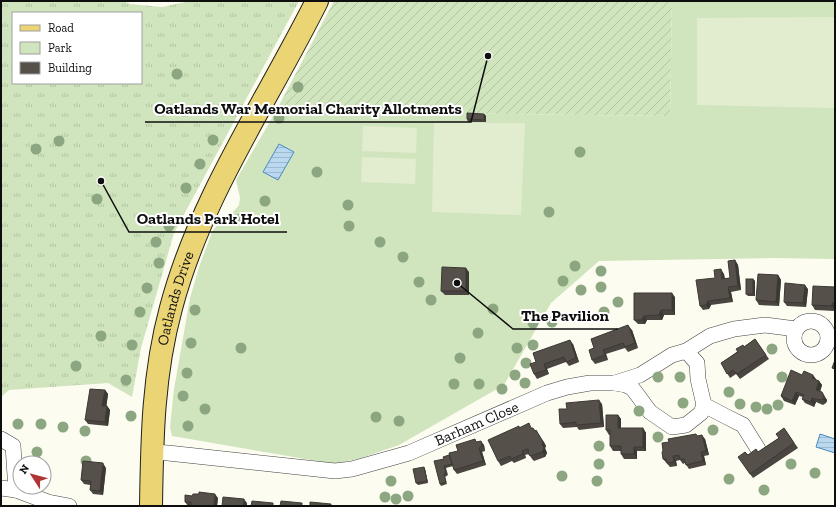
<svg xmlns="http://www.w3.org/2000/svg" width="836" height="507" font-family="'Zilla Slab',serif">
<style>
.grass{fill:url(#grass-tufts);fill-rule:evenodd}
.park{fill:#d0e5bd}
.garden{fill:url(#garden-furrows)}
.pitch{fill:#e1edce}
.water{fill:url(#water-rules);stroke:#488ac0}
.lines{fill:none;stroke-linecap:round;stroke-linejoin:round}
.minor-casing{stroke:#414141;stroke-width:16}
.primary-casing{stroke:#1f1f1f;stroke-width:24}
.minor{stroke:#fff;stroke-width:15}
.primary{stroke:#ebd473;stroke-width:22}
.tree{fill:#8ba680}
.wall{fill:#4a4540}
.shaded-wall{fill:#3c3834}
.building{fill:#56504b;stroke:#3c3834}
.labels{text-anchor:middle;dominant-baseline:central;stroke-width:4;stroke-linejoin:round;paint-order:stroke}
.street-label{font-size:15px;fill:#0e0e0e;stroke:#fff}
.leader{fill:none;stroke:#0e0e0e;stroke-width:1.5}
.callout-dot{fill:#0e0e0e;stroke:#fff;stroke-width:1.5}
.callout-label{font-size:16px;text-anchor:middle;font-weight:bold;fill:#0e0e0e;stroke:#fff;stroke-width:4;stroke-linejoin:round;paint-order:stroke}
</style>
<defs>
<pattern id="grass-tufts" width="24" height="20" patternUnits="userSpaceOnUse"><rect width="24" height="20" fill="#d0e5bd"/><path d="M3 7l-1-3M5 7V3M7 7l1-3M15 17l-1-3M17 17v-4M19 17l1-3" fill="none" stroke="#b1c3a1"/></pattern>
<pattern id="garden-furrows" width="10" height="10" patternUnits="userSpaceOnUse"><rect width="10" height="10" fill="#d0e5bd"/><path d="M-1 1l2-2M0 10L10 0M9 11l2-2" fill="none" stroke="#b1c3a1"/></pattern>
<pattern id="water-rules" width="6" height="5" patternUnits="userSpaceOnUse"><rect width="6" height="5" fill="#bad9f0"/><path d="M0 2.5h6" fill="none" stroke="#9fb9cd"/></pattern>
</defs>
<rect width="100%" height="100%" fill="#fdfcf0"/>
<path class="grass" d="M 1,1 L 124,1 L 130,4 L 162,7 L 190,1 L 299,1 L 174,233 L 141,348 L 132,397 L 108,383 L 9,390 L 1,397 ZM 13,13 L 141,13 L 141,83 L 13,83 Z"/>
<polygon class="park" points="672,1 835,1 835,259 774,258 599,261 551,303 504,385 399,445 361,458 334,464 172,436 170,427 174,389 190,298 199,267 212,232 218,224 234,211 239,205 240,198 236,180 276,111 670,116"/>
<polygon class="garden" points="334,1 672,1 670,116 276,111"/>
<g class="pitch">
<polygon points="835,17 835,108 697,105 697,18"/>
<polygon points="434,123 525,123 521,215 432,212"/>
<polygon points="363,126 417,128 416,153 362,151"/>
<polygon points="362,157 416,159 415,184 361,182"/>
</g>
<g class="water">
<polygon points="279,144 294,152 278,180 263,172"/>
<polygon points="820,434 835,439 835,453 816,447"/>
</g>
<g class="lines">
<defs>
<g id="minor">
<circle cx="811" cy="338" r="17"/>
<polyline points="686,351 710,336 734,329 765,325 796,329"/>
<polyline points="615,383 640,375 672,355 686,351 697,363 698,379 704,405"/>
<polyline points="1,439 13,446 16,490"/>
<path id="s1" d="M 152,452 L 168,453 L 335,471 L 352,469 L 409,453 L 547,393 L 567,387 L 590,383 L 615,383 L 626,385 L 632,388 L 636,393 L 650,412 L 672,427 L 686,425 L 701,413 L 704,405 L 727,417 L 743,425 L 758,449"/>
<polyline points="1,488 16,490 48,502 69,506"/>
</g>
<g id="primary">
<path id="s2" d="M 151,506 C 152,438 153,374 171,308 C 200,198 266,103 317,1"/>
</g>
</defs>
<use href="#minor" class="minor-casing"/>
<use href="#primary" class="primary-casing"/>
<use href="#minor" class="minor"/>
<use href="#primary" class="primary"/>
</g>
<g class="tree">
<circle cx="177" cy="74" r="5.5"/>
<circle cx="298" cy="87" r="5.5"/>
<circle cx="279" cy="118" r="5.5"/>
<circle cx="213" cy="140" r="5.5"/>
<circle cx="59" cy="141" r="5.5"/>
<circle cx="36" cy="149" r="5.5"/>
<circle cx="580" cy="152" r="5.5"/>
<circle cx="200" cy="164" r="5.5"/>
<circle cx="317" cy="172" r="5.5"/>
<circle cx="186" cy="188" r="5.5"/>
<circle cx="97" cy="199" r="5.5"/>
<circle cx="265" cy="201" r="5.5"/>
<circle cx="348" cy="205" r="5.5"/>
<circle cx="549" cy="212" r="5.5"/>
<circle cx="240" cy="219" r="5.5"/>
<circle cx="169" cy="226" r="5.5"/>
<circle cx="349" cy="226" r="5.5"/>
<circle cx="156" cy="242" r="5.5"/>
<circle cx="380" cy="242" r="5.5"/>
<circle cx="403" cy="257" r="5.5"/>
<circle cx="159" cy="263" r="5.5"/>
<circle cx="575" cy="266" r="5.5"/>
<circle cx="601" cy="271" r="5.5"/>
<circle cx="563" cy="281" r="5.5"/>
<circle cx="419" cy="282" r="5.5"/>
<circle cx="601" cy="287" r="5.5"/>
<circle cx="147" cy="288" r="5.5"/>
<circle cx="581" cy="290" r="5.5"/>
<circle cx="431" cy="300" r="5.5"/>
<circle cx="618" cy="302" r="5.5"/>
<circle cx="493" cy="309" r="5.5"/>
<circle cx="195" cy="310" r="5.5"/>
<circle cx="140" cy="312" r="5.5"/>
<circle cx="604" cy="312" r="5.5"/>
<circle cx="580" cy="317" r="5.5"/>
<circle cx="552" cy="322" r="5.5"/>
<circle cx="533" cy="323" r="5.5"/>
<circle cx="478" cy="333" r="5.5"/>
<circle cx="101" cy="336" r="5.5"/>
<circle cx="191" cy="343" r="5.5"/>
<circle cx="132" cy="345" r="5.5"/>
<circle cx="533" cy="345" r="5.5"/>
<circle cx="241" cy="348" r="5.5"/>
<circle cx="517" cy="348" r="5.5"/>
<circle cx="772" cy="349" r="5.5"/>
<circle cx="460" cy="358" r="5.5"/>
<circle cx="526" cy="363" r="5.5"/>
<circle cx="76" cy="366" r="5.5"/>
<circle cx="187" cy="373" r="5.5"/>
<circle cx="515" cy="375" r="5.5"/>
<circle cx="658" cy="377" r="5.5"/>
<circle cx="680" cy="377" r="5.5"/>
<circle cx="782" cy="377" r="5.5"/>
<circle cx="126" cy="380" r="5.5"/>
<circle cx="525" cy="383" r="5.5"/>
<circle cx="454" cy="384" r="5.5"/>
<circle cx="479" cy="384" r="5.5"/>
<circle cx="502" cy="389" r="5.5"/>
<circle cx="729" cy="392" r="5.5"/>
<circle cx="183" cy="396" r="5.5"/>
<circle cx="683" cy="403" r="5.5"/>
<circle cx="740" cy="404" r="5.5"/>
<circle cx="778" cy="405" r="5.5"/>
<circle cx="756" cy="407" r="5.5"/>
<circle cx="205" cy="409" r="5.5"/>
<circle cx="767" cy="409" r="5.5"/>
<circle cx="639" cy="411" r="5.5"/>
<circle cx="131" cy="416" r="5.5"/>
<circle cx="376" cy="417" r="5.5"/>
<circle cx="399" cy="421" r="5.5"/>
<circle cx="18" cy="424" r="5.5"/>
<circle cx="41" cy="424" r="5.5"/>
<circle cx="188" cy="426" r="5.5"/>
<circle cx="63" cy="427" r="5.5"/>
<circle cx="713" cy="430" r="5.5"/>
<circle cx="85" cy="431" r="5.5"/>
<circle cx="658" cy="437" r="5.5"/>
<circle cx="599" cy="446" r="5.5"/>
<circle cx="37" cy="452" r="5.5"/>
<circle cx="86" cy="461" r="5.5"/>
<circle cx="599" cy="464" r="5.5"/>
<circle cx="791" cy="464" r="5.5"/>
<circle cx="815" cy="473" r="5.5"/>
<circle cx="562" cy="476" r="5.5"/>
<circle cx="729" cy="479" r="5.5"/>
<circle cx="391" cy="481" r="5.5"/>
<circle cx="597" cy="481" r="5.5"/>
<circle cx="764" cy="490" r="5.5"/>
<circle cx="408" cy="496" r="5.5"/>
<circle cx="385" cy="497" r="5.5"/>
<circle cx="396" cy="499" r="5.5"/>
</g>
<g class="wall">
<polygon points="484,114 486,116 486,122 468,122 467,119"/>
<polygon points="735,260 738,265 741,290 731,292 733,302 711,305 709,309 703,310 700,306 715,278 724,274 725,279 730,278"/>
<polygon points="469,272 469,295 445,295 441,291"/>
<polygon points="778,275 781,280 779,306 759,305 756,300"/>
<polygon points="753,279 755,281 755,296 748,296 746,294"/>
<polygon points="835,287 835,311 815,310 812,305"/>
<polygon points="808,289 806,307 787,306 784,302"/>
<polygon points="675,297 675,315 664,315 662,320 647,320 645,324 638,324 634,320"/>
<polygon points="632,330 638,348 628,352 625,348 606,354 608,360 595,364 592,360 594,348"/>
<polygon points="755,339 769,359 740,379 736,374 730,378 721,363"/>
<polygon points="573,344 579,362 569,366 566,362 547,369 549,374 537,379 534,374 536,362"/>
<polygon points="802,375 816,379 816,380 819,381 822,385 820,392 827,400 826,403 823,405 816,402 814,407 805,403 802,399 803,397 799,396 795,405 784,401 781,396"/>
<polygon points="105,390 108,394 106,406 107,406 110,410 108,426 88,424 85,420"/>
<polygon points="602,404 604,427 579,430 577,427 563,428 560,424"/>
<polygon points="618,415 621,419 621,428 643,428 646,433 646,451 637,451 637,459 624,459 621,454 621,451 613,451 610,446 610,435 609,435 606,430"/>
<polygon points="520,427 532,428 539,435 544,442 546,446 545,448 547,453 545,457 534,461 532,459 529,454 525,455 526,458 514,463 512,461 501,466 498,461"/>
<polygon points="784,428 798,448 753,478 750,474 748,455 758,452 779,438"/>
<polygon points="698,436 705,439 709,455 704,456 706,465 689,469 685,463 683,464 680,460 676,461 677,466 670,467 663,459 663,451"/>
<polygon points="477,442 484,445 485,451 482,452 486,465 457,474 454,470 458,451"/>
<polygon points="449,455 451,457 453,466 446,468 448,475 445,477 447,484 441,486 440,484 444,459"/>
<polygon points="424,467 425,469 428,483 418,485 416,483"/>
<polygon points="106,468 103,495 93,494 90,490 90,485 84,484 81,480"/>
<polygon points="199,494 218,498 217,506 188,506 185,502 192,496"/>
</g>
<g class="shaded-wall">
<polygon points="484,114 486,116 486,122 484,120"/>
<polygon points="735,260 738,265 741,290 738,286"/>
<polygon points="466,268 469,272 469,295 466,291"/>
<polygon points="721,269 724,274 725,283 722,279"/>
<polygon points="778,275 781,280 779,306 776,302"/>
<polygon points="753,279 755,281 755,296 753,294"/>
<polygon points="805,285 808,289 806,307 803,303"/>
<polygon points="728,287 731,292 733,302 730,298"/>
<polygon points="672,293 675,297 675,315 672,310"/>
<polygon points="708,301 711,305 709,309 706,305"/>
<polygon points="832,303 835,307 835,310 832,306"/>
<polygon points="661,310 664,315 662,320 659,315"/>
<polygon points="644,316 647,320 645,324 642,320"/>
<polygon points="628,325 632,330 638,348 635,343"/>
<polygon points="570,340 573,344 579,362 576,358"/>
<polygon points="603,350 606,354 608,360 605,355"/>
<polygon points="544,364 547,369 549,374 546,370"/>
<polygon points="813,375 816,379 815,383 812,378"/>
<polygon points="819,381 822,385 819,394 816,390"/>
<polygon points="105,390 108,394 106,410 102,406"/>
<polygon points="796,392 799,396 795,405 792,401"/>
<polygon points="822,392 827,400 826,403 823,399"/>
<polygon points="812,398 816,402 814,407 811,402"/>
<polygon points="599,400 602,404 604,427 601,423"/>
<polygon points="107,406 110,410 108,426 105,422"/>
<polygon points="618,415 621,419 621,432 618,428"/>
<polygon points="643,428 646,433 646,451 643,447"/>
<polygon points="536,430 546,446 545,448 547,453 545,457 542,452 540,438"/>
<polygon points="702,435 705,439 709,455 706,451"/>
<polygon points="481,441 484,445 485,451 482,446"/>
<polygon points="634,447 637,451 637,459 634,454"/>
<polygon points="479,448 482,452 486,465 483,461"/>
<polygon points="522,451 525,455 526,458 523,454"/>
<polygon points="701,452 704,456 706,465 703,461"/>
<polygon points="673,456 676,461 677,466 674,462"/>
<polygon points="103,463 106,468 103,495 100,491"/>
<polygon points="424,467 425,469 428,483 427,481"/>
<polygon points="215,494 218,498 217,506 214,506"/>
<polygon points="244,499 247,503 247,506 243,506"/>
</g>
<g class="building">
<polygon points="467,113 484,114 484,120 467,119"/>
<polygon points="735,260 738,286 728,287 730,298 708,301 706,305 700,306 696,280 715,278 714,270 721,269 722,279 730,278 728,261"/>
<polygon points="442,267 466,268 466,291 441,291"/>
<polygon points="758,274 778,275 776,302 756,300"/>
<rect x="746" y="279" width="7" height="15"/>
<polygon points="785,283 805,285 803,303 784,302"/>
<polygon points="813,286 835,287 835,303 832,303 832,306 812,305"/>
<polygon points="634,293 672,293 672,310 661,310 659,315 644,316 642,320 634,320"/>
<polygon points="628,325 635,343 625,347 623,343 603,350 605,355 592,360 589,350 594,348 591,339"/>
<polygon points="755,339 766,355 737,374 733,370 727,374 721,363 738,352 736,349 743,345 744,347"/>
<polygon points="570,340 576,358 566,362 564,357 544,364 546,370 534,374 530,364 536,362 533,353"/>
<polygon points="835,360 835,369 832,368"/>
<polygon points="791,370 802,375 804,371 813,375 812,378 819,381 816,390 822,392 824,396 823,399 820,400 812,398 811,402 802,399 804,395 796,392 792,401 781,396"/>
<polygon points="90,389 105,390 102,406 107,406 105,422 85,420"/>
<polygon points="599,400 601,423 576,425 576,422 560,424 559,409 567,409 566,403"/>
<polygon points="606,415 618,415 618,428 643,428 643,447 634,447 634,454 621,454 621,446 610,446 610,430 606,430"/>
<polygon points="529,423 531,428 533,428 535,431 536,430 543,442 542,444 544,448 542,452 531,456 529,455 528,449 522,451 523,454 511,459 510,456 498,461 488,440 519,426 519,428"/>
<polygon points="784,428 794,443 750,474 738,457 745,452 748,455 756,449 758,452 779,438 776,434"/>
<polygon points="696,434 697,436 702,435 706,451 701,452 703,461 686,465 684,459 680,459 679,455 673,456 674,462 667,463 666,459 663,459 662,452 663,451 662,443 669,442 668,439"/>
<polygon points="475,439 476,442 481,441 482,446 479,448 483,461 454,470 449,453 458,451 456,445"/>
<polygon points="449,455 452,464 444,466 446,473 444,474 446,482 440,484 434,461 444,459 443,457"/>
<polygon points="83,461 103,463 100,491 90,490 91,481 81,480"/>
<polygon points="424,467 427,481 416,483 413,469"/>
<polygon points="199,492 215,494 214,506 191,506 191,502 185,502 185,495 192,496 193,494 199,494"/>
<polygon points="223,497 244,499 243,506 222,506"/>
<polygon points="252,501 273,503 273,506 251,506"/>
<polygon points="281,501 302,503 302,506 280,506"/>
<polygon points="310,502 331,504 331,506 310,506"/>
</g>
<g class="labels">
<g class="street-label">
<text stroke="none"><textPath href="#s2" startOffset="210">Oatlands Drive</textPath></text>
<text stroke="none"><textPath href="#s1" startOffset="334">Barham Close</textPath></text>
</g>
</g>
<path class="leader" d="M488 56L471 122H145M101 181L129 232H287M457 283L513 329H618"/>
<g class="callout-dot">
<circle cx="488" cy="56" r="4"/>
<circle cx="101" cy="181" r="4"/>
<circle cx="457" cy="283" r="4"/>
</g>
<g class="callout-label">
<text x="308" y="114">Oatlands War Memorial Charity Allotments</text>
<text x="208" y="224">Oatlands Park Hotel</text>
<text x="565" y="321">The Pavilion</text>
</g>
<rect width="836" height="507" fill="none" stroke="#0e0e0e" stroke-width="4"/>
<rect x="12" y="12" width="130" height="72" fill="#ffffff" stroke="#9f9f9f"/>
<rect x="20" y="25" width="20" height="6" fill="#ebd473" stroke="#9f9f9f"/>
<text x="48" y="32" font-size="12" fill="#0e0e0e">Road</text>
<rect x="20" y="42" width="20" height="12" fill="#d0e5bd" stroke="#9f9f9f"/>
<text x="48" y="52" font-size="12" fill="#0e0e0e">Park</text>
<rect x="20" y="62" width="20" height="12" fill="#56504b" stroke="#9f9f9f"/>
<text x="48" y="72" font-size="12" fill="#0e0e0e">Building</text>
<g transform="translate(32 475) rotate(306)"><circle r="19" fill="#ffffff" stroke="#9f9f9f"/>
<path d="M0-3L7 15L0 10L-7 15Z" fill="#b03434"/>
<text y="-6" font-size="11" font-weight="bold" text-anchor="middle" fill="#0e0e0e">N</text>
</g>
</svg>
